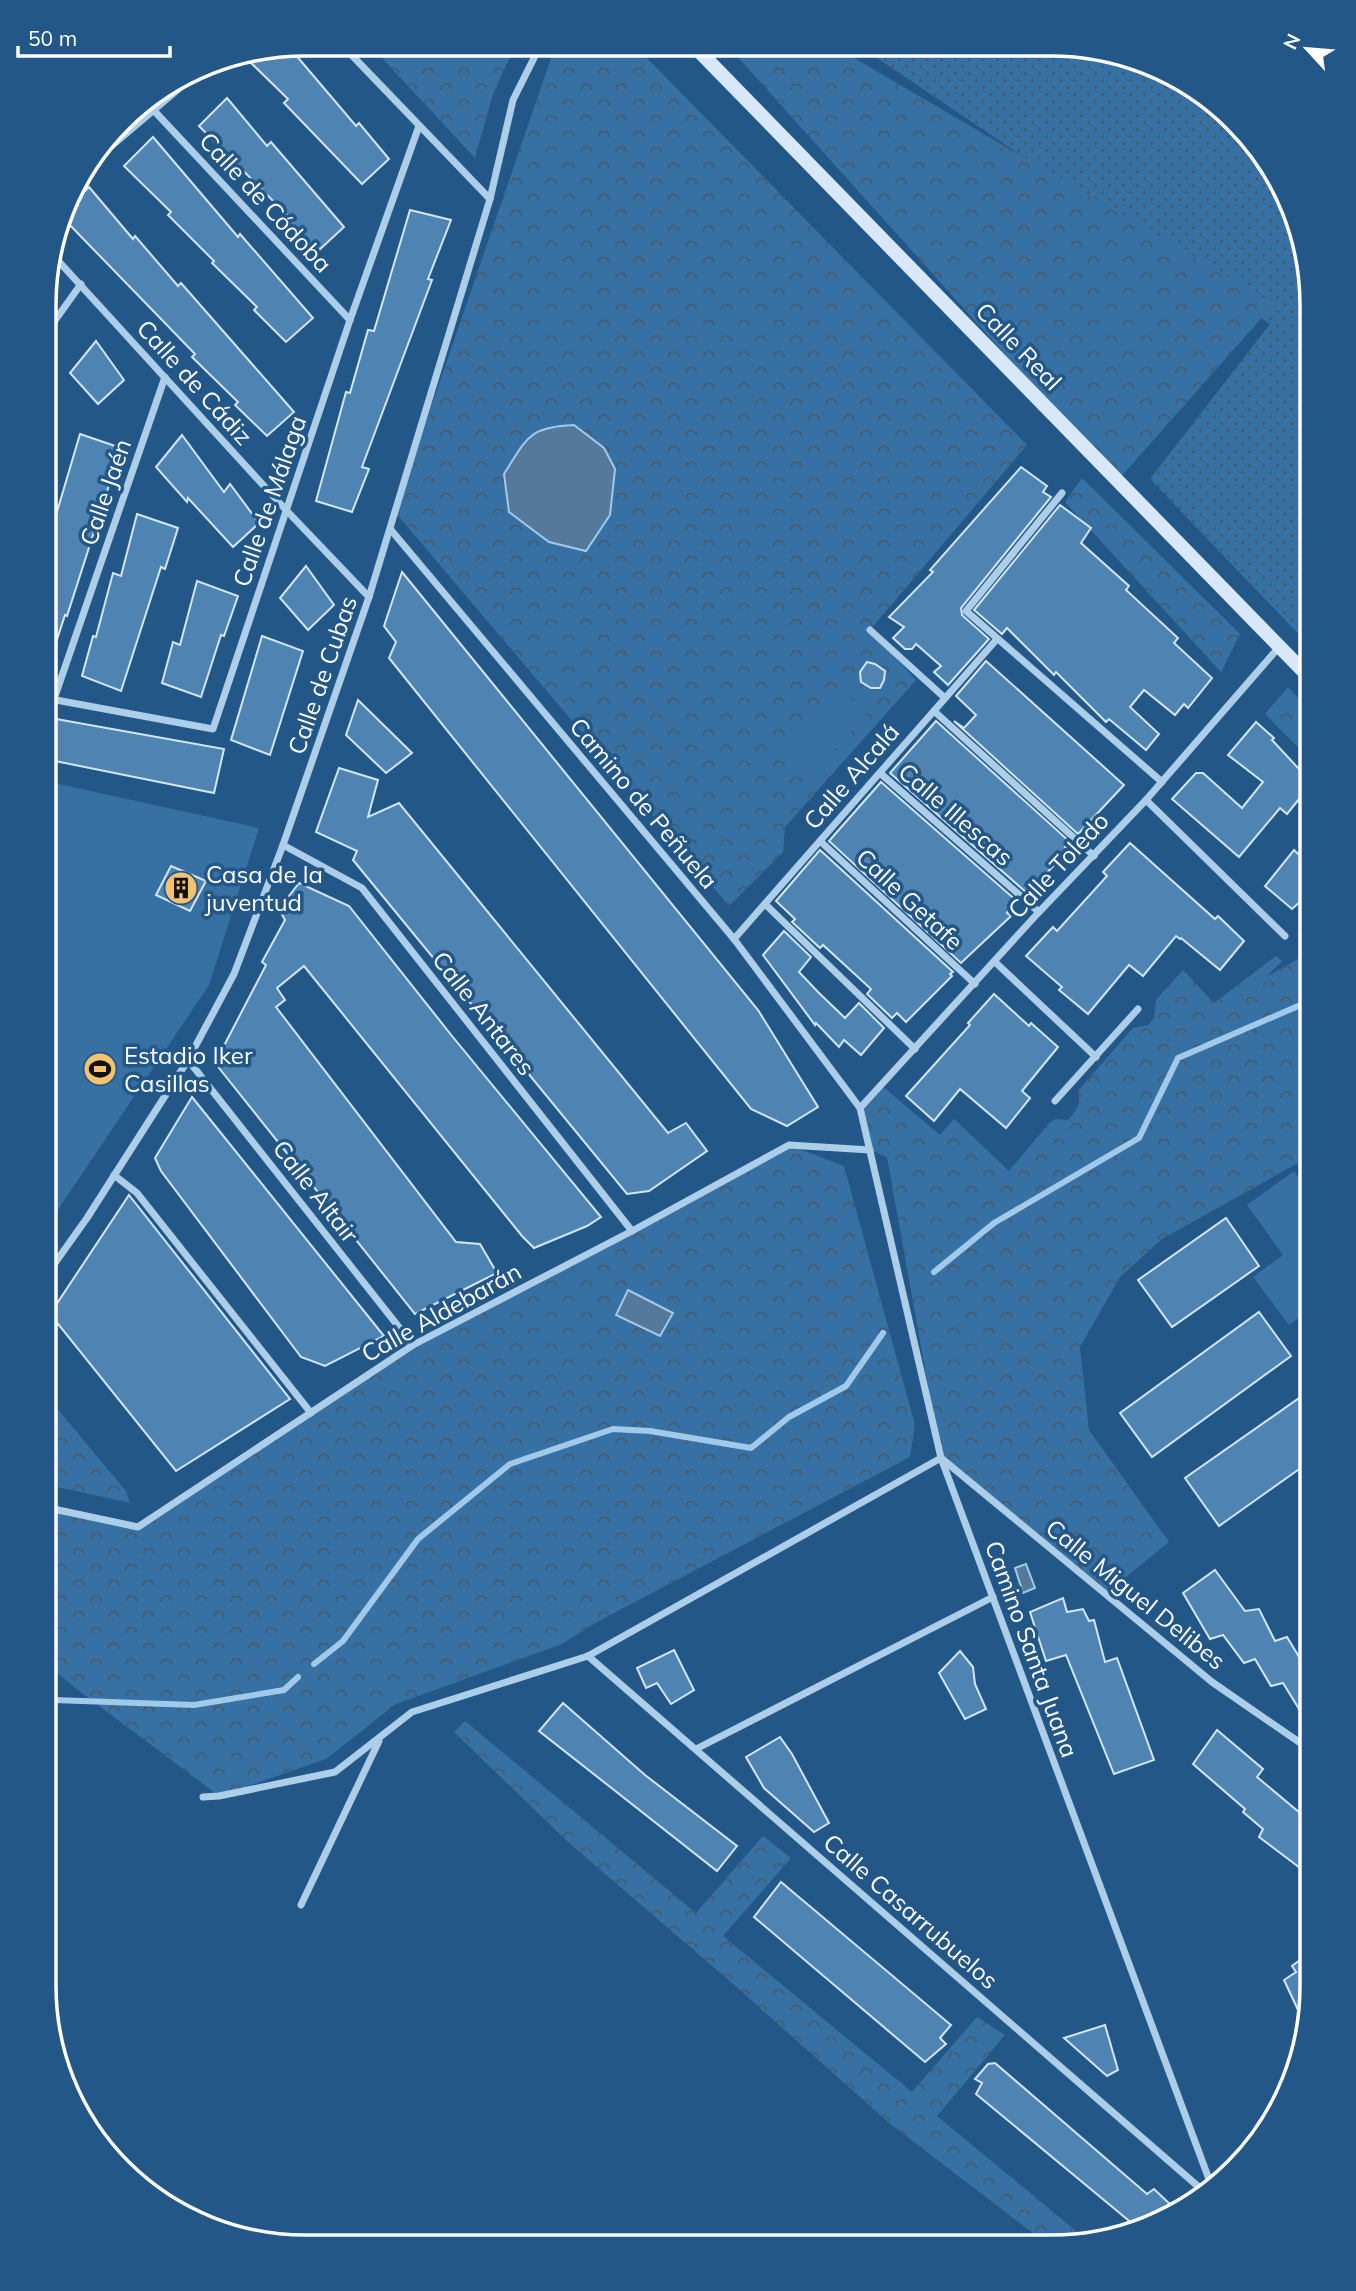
<svg xmlns="http://www.w3.org/2000/svg" width="1356" height="2291" font-family="Mulish,sans-serif">
<style>
.grass{fill:url(#grass-dots)}
.forest{fill:url(#forest-crowns)}
.garden{fill:#3771a4}
.water{fill:#55799b;stroke:#a1c9ea;stroke-width:2}
.lines{fill:none;stroke-linecap:round;stroke-linejoin:round}
.stream{stroke:#a1c9ea;stroke-width:6}
.building{fill:#4f83b1;stroke:#d1e6f7;stroke-width:2}
.street{stroke:#adcee9;stroke-width:7}
.secondary{stroke:#d8e8f8;stroke-width:14}
.labels{text-anchor:middle;dominant-baseline:central;stroke-width:7;stroke-linejoin:round;paint-order:stroke}
.street-label{font-size:24px;fill:#fff;stroke:#225787}
.poi-label{font-size:24px;fill:#fff;stroke:#225787;text-anchor:start}
.rim{fill:none;stroke:#fff;stroke-width:3.5}
</style>
<defs>
<pattern id="grass-dots" width="8" height="8" patternUnits="userSpaceOnUse" patternTransform="scale(1.75)"><rect width="8" height="8" fill="#3771a4"/><path d="M2 2h.1M6 6h.1" fill="none" stroke="#445b6f" stroke-width="1.8" stroke-linecap="round"/></pattern>
<pattern id="forest-crowns" width="20" height="18" patternUnits="userSpaceOnUse" patternTransform="scale(1.75)"><rect width="20" height="18" fill="#3771a4"/><path d="M2 6a3 3 0 1 1 6 0M12 15a3 3 0 1 1 6 0" fill="none" stroke="#445b6f"/></pattern>
</defs>
<rect width="100%" height="100%" fill="#225787"/>
<polygon class="grass" points="858,45 1086,46 1151,64 1210,98 1259,146 1293,205 1312,305 1312,648 1150,479 1270,324"/>
<g class="forest">
<polygon points="369,44 516,44 493,94 475,158"/>
<polygon points="556,44 634,45 1027,445 870,630 916,680 785,827 783,852 729,906 395,512"/>
<polygon points="727,45 832,45 1274,304 1118,480"/>
<polygon points="1082,478 1240,634 1221,672 1065,502"/>
<polygon points="1288,687 1312,713 1312,761 1265,714"/>
<polygon points="1312,919 1312,941 1305,944 1297,935"/>
<path d="M 1312,951 L 1312,1155 L 1162,1239 L 1120,1277 L 1080,1347 L 1089,1430 L 1169,1542 L 1105,1594 L 941,1458 L 887,1157 L 870,1150 L 860,1108 L 881,1085 L 940,1135 L 954,1119 L 1009,1171 L 1050,1122 L 1056,1119 L 1068,1120 C 1077,1109 1082,1104 1078,1091 L 1133,1028 L 1148,1025 L 1154,1018 L 1156,1000 L 1183,970 L 1214,1003 L 1276,956 L 1282,961 L 1266,977 Z"/>
<polygon points="789,1145 844,1166 915,1425 910,1457 595,1623 562,1644 396,1704 326,1759 219,1796 74,1687 44,1662 44,1507 138,1527 413,1345"/>
<polygon points="45,1394 126,1491 130,1503 44,1484"/>
<polygon points="465,1721 696,1913 763,1836 791,1858 723,1936 912,2092 977,2017 1005,2035 937,2116 1087,2240 1051,2247 888,2122 732,1983 568,1842 454,1732"/>
</g>
<g class="garden">
<polygon points="838,689 867,712 815,773 787,747"/>
<polygon points="45,781 259,828 209,985 45,1229"/>
<polygon points="1294,1171 1312,1196 1312,1308 1289,1325 1253,1277 1283,1255 1247,1205"/>
</g>
<g class="water">
<path d="M 574,425 L 604,448 L 615,469 L 610,515 L 586,551 L 549,542 L 509,512 L 504,474 C 527,438 528,427 574,425 Z"/>
<polygon points="628,1290 673,1313 660,1336 616,1315"/>
<polygon points="1026,1564 1035,1588 1023,1593 1015,1568"/>
</g>
<g class="lines">
<g class="stream">
<polyline points="934,1272 994,1223 1139,1138 1178,1058 1312,1000"/>
<polyline points="314,1664 343,1641 418,1539 510,1464 613,1429 650,1431 751,1448 789,1417 846,1386 883,1333"/>
<polyline points="44,1704 54,1700 194,1705 284,1690 298,1677"/>
</g>
</g>
<g class="building">
<polygon points="289,47 356,126 359,123 389,159 362,184 284,103 288,99 244,56"/>
<polygon points="227,98 267,146 271,142 344,227 318,251 286,219 289,217 199,126"/>
<polygon points="153,137 238,237 240,234 313,318 286,342 254,310 257,307 212,263 214,261 168,215 171,212 124,166"/>
<polygon points="89,187 133,239 135,236 178,286 181,283 294,412 267,436 235,405 238,402 192,357 195,354 62,217 64,212"/>
<polygon points="410,210 451,220 428,279 432,280 362,467 369,469 352,512 316,501 346,392 350,393 368,330 374,331"/>
<polygon points="96,341 124,380 98,404 70,373"/>
<polygon points="80,434 121,448 67,616 65,615 49,664 45,664 46,549"/>
<polygon points="182,435 224,492 230,484 259,523 233,547 188,498 187,502 156,467"/>
<polygon points="1021,467 1047,486 1043,492 1051,497 961,608 962,615 989,639 948,685 934,672 941,666 916,644 912,649 905,649 893,638 904,627 889,617 933,572 930,570"/>
<polygon points="1060,505 1091,528 1081,543 1129,586 1126,590 1178,638 1174,643 1212,678 1188,708 1184,704 1175,715 1144,690 1130,707 1159,734 1146,750 1109,719 1106,722 1056,672 1054,675 1007,628 1002,634 974,610"/>
<polygon points="137,514 178,528 165,569 161,567 121,691 82,676 93,636 96,637 113,573 121,576"/>
<polygon points="306,566 334,605 308,630 280,598"/>
<polygon points="402,572 758,1010 818,1107 787,1126 751,1109 389,658 396,642 384,626"/>
<polygon points="197,581 238,596 224,636 221,635 201,697 162,683 173,642 180,645"/>
<polygon points="262,636 303,651 270,755 231,740"/>
<polygon points="986,661 1124,785 1078,834 954,721 964,728 976,715 956,696"/>
<polygon points="867,662 875,664 885,671 884,680 880,688 871,688 861,682 860,672"/>
<polygon points="358,700 412,753 386,773 346,735"/>
<polygon points="45,717 224,749 214,793 45,759"/>
<polygon points="936,721 1070,842 1065,847 1069,850 1027,893 890,773"/>
<polygon points="1256,722 1274,738 1272,740 1312,783 1287,814 1280,808 1239,857 1172,799 1196,773 1203,773 1242,808 1263,782 1228,755"/>
<polygon points="339,768 378,780 368,817 399,803 668,1133 686,1123 707,1151 649,1191 627,1194 353,860 357,851 316,832"/>
<polygon points="881,782 1018,902 1007,913 1011,916 961,963 829,841"/>
<polygon points="1312,835 1312,891 1292,909 1265,886 1294,850 1298,854"/>
<polygon points="1130,843 1215,919 1218,916 1244,941 1220,970 1181,938 1180,939 1176,936 1143,976 1129,965 1088,1014 1059,990 1062,987 1026,956 1053,927 1057,931 1107,876 1103,872"/>
<polygon points="820,850 953,972 950,974 952,976 906,1022 897,1013 892,1018 867,994 871,989 823,945 820,948 792,922 795,919 776,901"/>
<polygon points="171,866 206,881 190,911 156,895"/>
<polygon points="299,883 349,906 452,1036 601,1217 587,1226 534,1248 522,1236 304,966 277,988 285,1000 276,1007 456,1242 480,1244 497,1273 415,1314 215,1063 266,965 262,962 285,920 279,909"/>
<polygon points="784,931 811,957 799,972 818,992 845,1018 859,1003 884,1028 861,1055 844,1040 839,1047 816,1023 815,1025 763,955"/>
<polygon points="994,994 1029,1026 1031,1023 1058,1047 1022,1091 1030,1098 1006,1128 960,1089 934,1121 906,1096 970,1025 968,1023"/>
<polygon points="192,1097 384,1336 325,1366 301,1357 161,1171 155,1158"/>
<polygon points="129,1195 290,1399 176,1471 50,1314"/>
<polygon points="1226,1218 1259,1266 1172,1327 1138,1280"/>
<polygon points="1259,1312 1291,1356 1152,1457 1120,1413"/>
<polygon points="1312,1389 1312,1460 1219,1526 1185,1478"/>
<polygon points="1215,1570 1245,1611 1259,1609 1275,1641 1287,1637 1304,1665 1312,1662 1312,1730 1283,1683 1271,1686 1255,1659 1244,1663 1223,1635 1210,1639 1183,1593"/>
<polygon points="1063,1598 1067,1612 1083,1609 1089,1621 1094,1620 1105,1662 1117,1658 1154,1760 1114,1774 1066,1655 1046,1661 1030,1612"/>
<polygon points="674,1650 694,1690 671,1704 657,1683 646,1688 637,1668"/>
<polygon points="960,1651 973,1667 975,1684 986,1709 965,1719 939,1673"/>
<polygon points="563,1703 645,1775 737,1846 717,1871 539,1731"/>
<polygon points="1217,1730 1263,1769 1257,1777 1312,1823 1312,1877 1259,1837 1263,1829 1243,1812 1245,1809 1193,1764"/>
<polygon points="780,1737 792,1754 829,1823 814,1832 764,1788 746,1757"/>
<polygon points="781,1882 951,2025 940,2038 946,2044 925,2062 754,1917"/>
<polygon points="1312,1951 1312,2004 1306,2027 1284,1980 1296,1972 1292,1966"/>
<polygon points="1105,2025 1118,2070 1107,2076 1064,2038"/>
<polygon points="995,2063 1147,2194 1154,2189 1173,2207 1151,2228 1141,2229 1128,2220 976,2094 982,2083 975,2079 988,2064"/>
</g>
<g class="lines">
<g class="street">
<polyline points="341,44 490,199"/>
<polyline points="145,101 350,320"/>
<polyline points="89,165 209,63"/>
<polyline points="51,253 286,510 369,597"/>
<polyline points="46,333 81,284"/>
<polyline points="1062,493 966,611 1162,782"/>
<polyline points="391,530 734,939 860,1108 941,1458 1213,2190"/>
<polyline points="870,630 945,698"/>
<polyline points="45,698 213,729 350,320 419,126"/>
<polyline points="54,699 165,377"/>
<polyline points="934,711 1094,856"/>
<polyline points="880,773 1039,912"/>
<polyline points="1146,800 1285,936"/>
<polyline points="820,841 975,984"/>
<polyline points="283,845 362,888 632,1231"/>
<polyline points="765,904 915,1049"/>
<polyline points="734,939 997,639"/>
<polyline points="995,962 1096,1057"/>
<polyline points="188,1060 413,1345"/>
<polyline points="1055,1101 1138,1009"/>
<polyline points="860,1108 1039,912 1146,800 1280,646"/>
<polyline points="114,1175 137,1193 311,1413"/>
<polyline points="45,1277 87,1218 188,1060 234,974 283,845 369,597 490,199 513,100 541,44"/>
<polyline points="44,1507 138,1527 413,1345 632,1231 789,1145 870,1150"/>
<polyline points="588,1656 1208,2195"/>
<polyline points="696,1749 993,1597"/>
<polyline points="203,1797 219,1796 335,1772 412,1712 588,1656 941,1458 1212,1682 1312,1751"/>
<polyline points="301,1905 379,1741"/>
</g>
<polyline class="secondary" points="693,45 1312,680"/>
</g>
<defs>
<symbol id="building-disc" viewBox="-11 -11 22 22"><circle r="9.5" fill="#f5c36f" stroke="#225787"/><path d="M-4-6H4V6H1V3H-1V6H-4ZM-2.5-4.3h1.7v1.8h-1.7ZM.8-4.3h1.7v1.8H.8ZM-2.5-1h1.7V.8h-1.7ZM.8-1h1.7V.8H.8Z" fill="#111"/></symbol>
<symbol id="stadium-disc" viewBox="-11 -11 22 22"><circle r="9.5" fill="#f5c36f" stroke="#225787"/><path d="M0-5a6.5 5 0 1 0 0 10a6.5 5 0 1 0 0-10ZM-3.5-1.8h7v3.6h-7Z" fill="#111"/></symbol>
</defs>
<g fill-rule="evenodd">
<use href="#building-disc" x="162" y="869" width="38" height="38"/>
<use href="#stadium-disc" x="81" y="1050" width="38" height="38"/>
</g>
<g class="labels">
<g class="street-label">
<text transform="translate(266 202) rotate(47)">Calle de Códoba</text>
<text transform="translate(1019 346) rotate(46)">Calle Real</text>
<text transform="translate(195 382) rotate(48)">Calle de Cádiz</text>
<text transform="translate(105 492) rotate(-71)">Calle Jaén</text>
<text transform="translate(269 501) rotate(-71)">Calle de Málaga</text>
<text transform="translate(322 675) rotate(-71)">Calle de Cubas</text>
<text transform="translate(851 776) rotate(-49)">Calle Alcalá</text>
<text transform="translate(644 803) rotate(50)">Camino de Peñuela</text>
<text transform="translate(956 814) rotate(41)">Calle Illescas</text>
<text transform="translate(1058 865) rotate(-47)">Calle Toledo</text>
<text transform="translate(910 899) rotate(43)">Calle Getafe</text>
<text transform="translate(484 1013) rotate(52)">Calle Antares</text>
<text transform="translate(316 1191) rotate(52)">Calle Altair</text>
<text transform="translate(441 1312) rotate(-29)">Calle Aldebarán</text>
<text transform="translate(1136 1594) rotate(39)">Calle Miguel Delibes</text>
<text transform="translate(1032 1649) rotate(70)">Camino Santa Juana</text>
<text transform="translate(911 1911) rotate(41)">Calle Casarrubuelos</text>
</g>
<g class="poi-label">
<text x="206" y="874">Casa de la<tspan x="206" dy="28">juventud</tspan></text>
<text x="124" y="1055">Estadio Iker<tspan x="124" dy="28">Casillas</tspan></text>
</g>
</g>
<path d="M0 0H1356V2291H0ZM305 56H1051A249 249 0 0 1 1300 305V1986A249 249 0 0 1 1051 2235H305A249 249 0 0 1 56 1986V305A249 249 0 0 1 305 56Z" fill="#225787" fill-rule="evenodd"/>
<path class="rim" d="M305 56H1051A249 249 0 0 1 1300 305V1986A249 249 0 0 1 1051 2235H305A249 249 0 0 1 56 1986V305A249 249 0 0 1 305 56Z"/>
<g transform="translate(1307 49) rotate(296)" stroke="#225787" stroke-width="5" paint-order="stroke">
<path d="M0-5L12 26L0 18L-12 26Z" fill="#ffffff"/>
<text y="-10" font-size="19" font-weight="bold" text-anchor="middle" fill="#ffffff">N</text>
</g>
<path d="M18 46v10h152v-10" fill="none" stroke="#ffffff" stroke-width="3.5"/>
<text x="28" y="46" font-size="21" fill="#ffffff" stroke="#225787" stroke-width="5" paint-order="stroke">50 m</text>
</svg>
